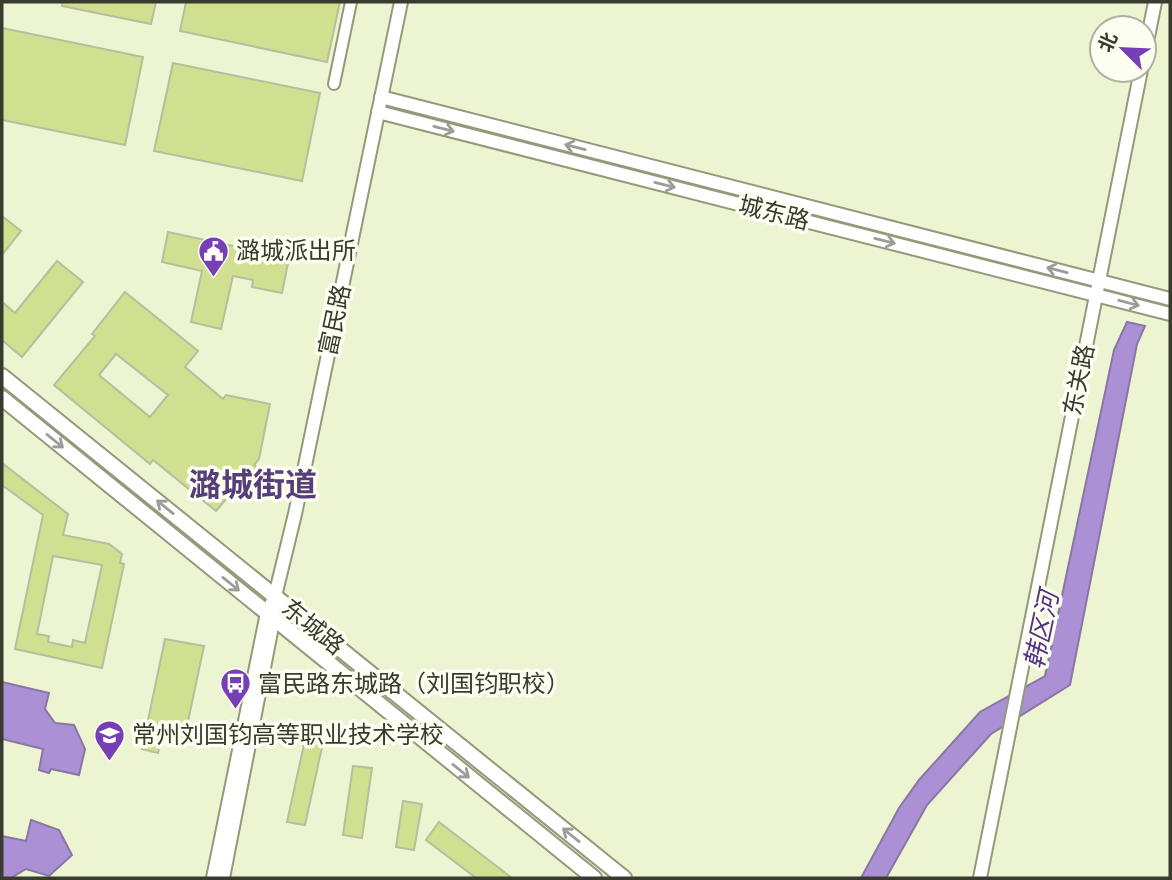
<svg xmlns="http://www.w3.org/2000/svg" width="1172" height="880" font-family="Karla,'Noto Sans SC',sans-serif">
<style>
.water{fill:#ab90d5;stroke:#8976a3;stroke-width:2}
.building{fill:#d0df90;stroke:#b7be9d;stroke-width:2;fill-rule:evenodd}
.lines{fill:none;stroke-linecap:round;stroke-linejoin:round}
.minor-casing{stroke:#939a7a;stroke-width:14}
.tertiary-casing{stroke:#939a7a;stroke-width:16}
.secondary-casing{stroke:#939a7a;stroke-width:18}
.minor{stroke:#fff;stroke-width:10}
.tertiary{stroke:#fff;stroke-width:12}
.secondary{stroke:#fff;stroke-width:14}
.oneway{stroke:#9c9d96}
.labels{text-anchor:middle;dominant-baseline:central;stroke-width:7;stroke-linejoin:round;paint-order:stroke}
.street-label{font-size:24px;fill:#393b2e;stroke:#fbfef0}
.poi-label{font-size:24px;fill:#393b2e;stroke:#fbfef0;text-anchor:start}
.water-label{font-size:26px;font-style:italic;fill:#563183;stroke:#fbfef0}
.district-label{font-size:32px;font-weight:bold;fill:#573e7a;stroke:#fbfef0}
</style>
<rect width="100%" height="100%" fill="#ecf4d1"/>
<g class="water">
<polygon points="1127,322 1145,326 1137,344 1070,685 991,734 927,805 886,878 861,878 899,808 919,780 980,712 1045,676 1114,350"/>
<polygon points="2,682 49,693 45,709 55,723 74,725 85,749 79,775 51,769 49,773 39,770 43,749 2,739"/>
<polygon points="31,820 59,830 72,855 49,876 26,869 11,878 2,878 2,836 26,841"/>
</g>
<g class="building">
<polygon points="63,2 156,2 151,24 62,6"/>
<polygon points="186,2 340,2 327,62 180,31"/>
<polygon points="2,28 143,57 125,145 2,120"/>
<polygon points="173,63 320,93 302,181 154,151"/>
<polygon points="2,216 21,231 2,255"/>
<polygon points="168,232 289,258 282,293 252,287 253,280 233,276 221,329 191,322 202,271 162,262"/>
<polygon points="57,261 83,282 22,357 2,340 2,302 15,313"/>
<path d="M 125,292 L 198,351 L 185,367 L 223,399 L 226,395 L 270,404 L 259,459 L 254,465 L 263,472 L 246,494 L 237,486 L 216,511 L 153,460 L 150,464 L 54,385 L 95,336 L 92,334 ZM 116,354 L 168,395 L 150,417 L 99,375 Z"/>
<path d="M 2,463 L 68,514 L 63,535 L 109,544 L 122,554 L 120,563 L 124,564 L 102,668 L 15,649 L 43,515 L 2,485 ZM 53,556 L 102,565 L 85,643 L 73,640 L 72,647 L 48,642 L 49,636 L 37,634 Z"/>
<polygon points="165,639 204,646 184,740 162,736 158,753 142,749"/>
<polygon points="308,726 326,729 305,825 287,822"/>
<polygon points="353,766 372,768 362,838 343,835"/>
<polygon points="403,801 422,804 414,850 396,847"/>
<polygon points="439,822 512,878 476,878 426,840"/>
</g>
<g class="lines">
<defs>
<polyline id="minor" points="334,84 351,2"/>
<g id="tertiary">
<polyline points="1144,57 1155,2"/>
<polyline points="381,97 1170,299"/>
<polyline points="378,112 1170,314"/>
<polyline points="213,878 267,613 275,596 295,514 401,2"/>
<polyline points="223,878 275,611"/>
<polyline points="980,878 1141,70"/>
</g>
<g id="secondary">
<polyline points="2,376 624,878"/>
<polyline points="2,398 594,878"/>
</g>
</defs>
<use href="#minor" class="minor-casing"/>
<use href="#tertiary" class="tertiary-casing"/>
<use href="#secondary" class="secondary-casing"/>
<use href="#minor" class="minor"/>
<use href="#tertiary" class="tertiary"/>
<use href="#secondary" class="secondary"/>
</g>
<defs><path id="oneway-shaft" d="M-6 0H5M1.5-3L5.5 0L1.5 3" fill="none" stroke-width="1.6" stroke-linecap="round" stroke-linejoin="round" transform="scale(1.75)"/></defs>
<g class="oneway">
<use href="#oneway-shaft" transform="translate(444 129) rotate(14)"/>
<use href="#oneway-shaft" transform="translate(575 147) rotate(-166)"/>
<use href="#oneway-shaft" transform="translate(665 185) rotate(14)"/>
<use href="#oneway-shaft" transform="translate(885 241) rotate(14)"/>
<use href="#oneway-shaft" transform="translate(1057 270) rotate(-166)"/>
<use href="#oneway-shaft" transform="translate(1129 303) rotate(15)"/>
<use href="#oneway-shaft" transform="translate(55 441) rotate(39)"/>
<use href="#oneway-shaft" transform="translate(165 507) rotate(-141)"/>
<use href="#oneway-shaft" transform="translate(231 584) rotate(39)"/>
<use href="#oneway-shaft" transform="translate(461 771) rotate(39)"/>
<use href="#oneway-shaft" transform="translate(571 835) rotate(-141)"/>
</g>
<defs>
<symbol id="civic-pin" viewBox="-11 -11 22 30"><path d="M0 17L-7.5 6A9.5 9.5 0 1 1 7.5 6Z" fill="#763fb5" stroke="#fbfef0"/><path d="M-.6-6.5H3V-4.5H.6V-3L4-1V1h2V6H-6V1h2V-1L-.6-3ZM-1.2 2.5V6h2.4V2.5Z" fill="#fff"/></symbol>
<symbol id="bus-pin" viewBox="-11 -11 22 30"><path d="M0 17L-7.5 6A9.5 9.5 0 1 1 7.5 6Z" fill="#763fb5" stroke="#fbfef0"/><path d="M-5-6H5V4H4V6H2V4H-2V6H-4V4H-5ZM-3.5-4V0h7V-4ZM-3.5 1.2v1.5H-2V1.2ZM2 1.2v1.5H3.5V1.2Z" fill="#fff"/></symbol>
<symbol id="university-pin" viewBox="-11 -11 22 30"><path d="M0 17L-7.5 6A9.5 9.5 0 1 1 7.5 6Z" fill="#763fb5" stroke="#fbfef0"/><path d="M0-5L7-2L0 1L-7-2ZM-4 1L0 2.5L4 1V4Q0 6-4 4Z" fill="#fff"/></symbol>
</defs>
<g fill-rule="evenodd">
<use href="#civic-pin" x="196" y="234" width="35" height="47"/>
<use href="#bus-pin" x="218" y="666" width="35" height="47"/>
<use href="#university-pin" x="92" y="718" width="35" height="47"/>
</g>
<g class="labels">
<g class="street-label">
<text transform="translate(774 213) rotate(14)">城东路</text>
<text transform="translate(335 320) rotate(-78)">富民路</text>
<text transform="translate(1079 380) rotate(-79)">东关路</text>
<text transform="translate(313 627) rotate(39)">东城路</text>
</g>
<g class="poi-label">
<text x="236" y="251">潞城派出所</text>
<text x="258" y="684">富民路东城路（刘国钧职校）</text>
<text x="132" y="735">常州刘国钧高等职业技术学校</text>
</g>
<g class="water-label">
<text transform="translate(1042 630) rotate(-78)">韩区河</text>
</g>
<g class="district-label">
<text x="253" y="485">潞城街道</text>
</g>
</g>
<rect width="1172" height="880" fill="none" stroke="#393b2e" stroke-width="7"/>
<g transform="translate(1123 49) rotate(294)"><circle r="33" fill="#fbfef0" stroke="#adb0a2" stroke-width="2"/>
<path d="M0-5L12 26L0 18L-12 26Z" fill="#763fb5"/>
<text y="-10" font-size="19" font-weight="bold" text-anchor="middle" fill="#393b2e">北</text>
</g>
</svg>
